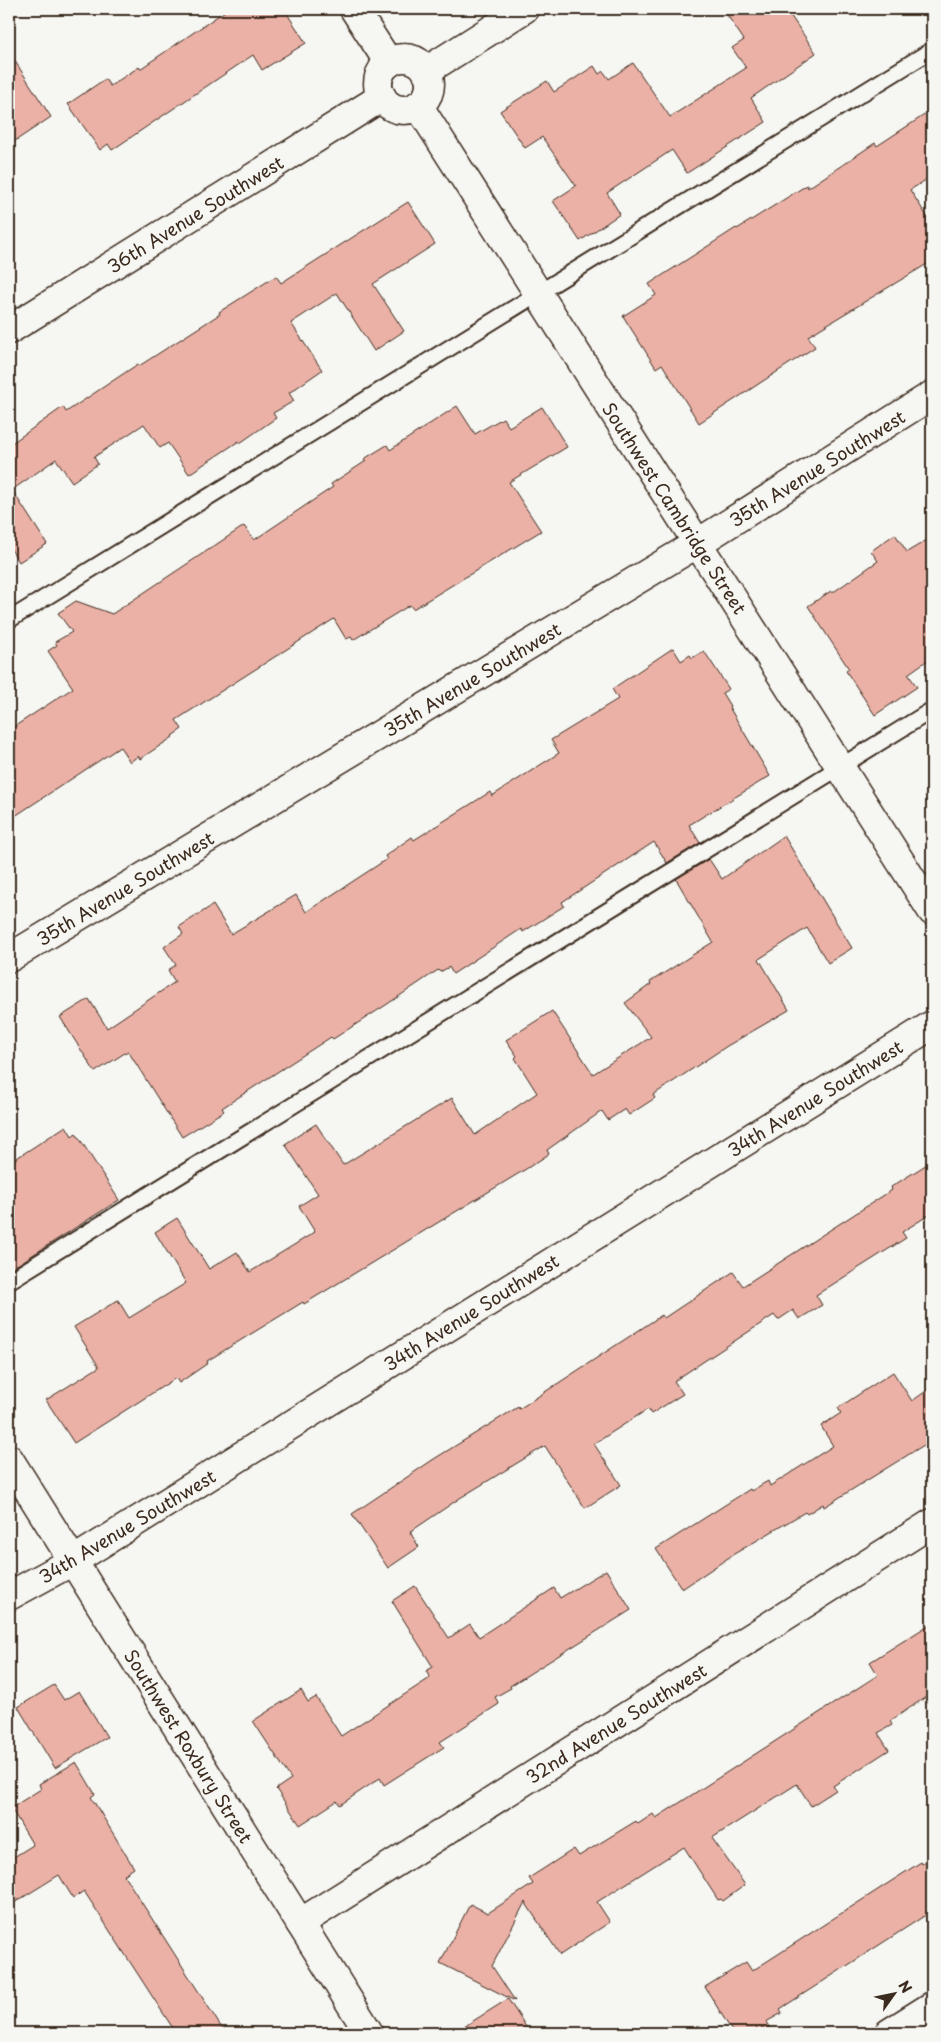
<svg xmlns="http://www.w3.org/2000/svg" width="941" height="2042" font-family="'Playpen Sans',sans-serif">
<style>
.building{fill:#ebb1a6;stroke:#3b2a1e}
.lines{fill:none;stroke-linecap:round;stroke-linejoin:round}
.service-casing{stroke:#3b2a1e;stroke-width:19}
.minor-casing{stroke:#3b2a1e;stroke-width:31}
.secondary-casing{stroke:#3b2a1e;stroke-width:31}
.service{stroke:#f6f6f2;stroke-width:15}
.minor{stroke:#f6f6f2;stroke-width:28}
.secondary{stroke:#f6f6f2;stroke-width:28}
.labels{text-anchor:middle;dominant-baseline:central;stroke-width:4.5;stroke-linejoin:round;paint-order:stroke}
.street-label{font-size:18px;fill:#3b2a1e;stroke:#f6f6f2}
</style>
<rect width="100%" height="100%" fill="#f6f6f2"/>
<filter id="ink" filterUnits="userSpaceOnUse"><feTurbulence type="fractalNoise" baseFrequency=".02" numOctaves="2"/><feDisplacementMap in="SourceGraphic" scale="10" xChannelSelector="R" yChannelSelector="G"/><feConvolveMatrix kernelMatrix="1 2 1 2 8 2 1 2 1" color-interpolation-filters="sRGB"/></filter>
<g filter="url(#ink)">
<g class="building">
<polygon points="228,9 284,9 306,43 262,70 253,55 112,150 108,144 100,150 68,104 105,79 110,86 139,67 140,69"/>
<polygon points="723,9 786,9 816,53 751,98 766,122 687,173 672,150 607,193 620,214 580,241 553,201 576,186 542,137 525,148 500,111 547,81 554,92 594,66 599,74 603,71 609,79 633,63 670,117 746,68 732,48 744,40"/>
<polygon points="9,52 51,117 9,145"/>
<polygon points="932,110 932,176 910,190 932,224 932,261 808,336 815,347 699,423 662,364 656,368 623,316 656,295 649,284 736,228 737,229 807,185 808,188 875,143 877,146"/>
<polygon points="408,202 435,244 373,284 404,331 374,351 337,293 291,323 322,370 289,393 294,401 273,413 276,418 240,443 239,441 189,474 168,443 160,448 144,424 94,457 98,464 72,482 56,459 12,490 47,544 19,562 9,546 9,445 63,407 66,412 138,364 139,366 220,314 219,312 276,276 281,283"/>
<polygon points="457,406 475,434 503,418 509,427 542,407 567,447 509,482 541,531 413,609 410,605 353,640 351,637 346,639 334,619 176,720 182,729 172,736 173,737 140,759 138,756 130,762 120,747 9,820 9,730 73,688 48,651 57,645 55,642 72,632 58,613 76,601 112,614 244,526 254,540 333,487 331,484 366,461 364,459 387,445 390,450"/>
<polygon points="895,534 907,552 932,537 932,657 908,674 917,687 875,715 846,671 849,669 808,606 831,591 832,593 878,561 871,551"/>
<polygon points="673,648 681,661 690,655 692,658 704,651 729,689 722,693 730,706 729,707 770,776 689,825 700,843 667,863 654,842 562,902 564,906 523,932 521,929 453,974 449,967 440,972 438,970 386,1005 333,1039 331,1037 222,1108 224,1111 182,1137 128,1051 95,1072 60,1017 89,999 107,1028 175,982 168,970 176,965 164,947 183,934 179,927 213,905 231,934 296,895 306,912 387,859 385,856 412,837 414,840 490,792 492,796 559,753 551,740 618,699 612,689"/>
<polygon points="784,836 852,948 828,963 807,928 759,959 789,1010 727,1046 653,1095 655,1098 629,1115 625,1109 608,1120 602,1111 547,1150 549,1154 526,1169 304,1304 303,1302 207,1361 208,1363 179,1383 176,1378 74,1443 46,1400 99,1367 74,1327 118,1300 129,1318 186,1283 155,1232 177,1218 209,1269 237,1252 250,1272 315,1232 299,1206 318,1194 285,1144 316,1124 343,1165 452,1098 475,1135 537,1093 515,1058 517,1056 506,1040 552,1011 593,1074 651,1037 625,1003 651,984 650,982 713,942 676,879 709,859 722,879"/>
<polygon points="66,1126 72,1136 76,1133 119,1200 9,1270 9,1163"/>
<polygon points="932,1161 932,1213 902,1232 906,1238 816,1295 822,1305 799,1319 793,1310 778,1320 774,1315 674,1381 683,1394 651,1414 648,1409 594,1444 621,1485 585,1508 545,1446 460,1498 410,1532 419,1547 388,1568 352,1514 434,1459 518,1407 519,1409 662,1315 664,1318 733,1272 743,1286 892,1190 891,1187"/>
<polygon points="893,1372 912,1401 932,1387 932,1440 824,1507 823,1504 807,1514 805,1512 734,1554 682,1589 656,1549 750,1489 751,1491 768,1481 770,1486 833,1446 821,1426 841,1413 838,1408"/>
<polygon points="606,1570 631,1610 510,1686 511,1688 495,1697 499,1704 440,1742 444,1747 384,1785 380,1778 340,1805 337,1801 300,1825 276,1789 291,1779 253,1721 301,1690 308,1702 316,1697 341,1736 430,1678 426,1671 433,1667 392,1601 415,1586 449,1638 470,1624 479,1637 554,1588 560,1598"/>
<polygon points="932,1623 932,1693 890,1721 892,1725 878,1733 889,1750 833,1786 836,1790 811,1806 797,1784 712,1838 745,1885 723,1901 721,1899 718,1900 684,1847 597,1902 610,1922 560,1955 525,1902 492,1966 515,2001 440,1963 470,1904 488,1913 533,1884 529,1878 574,1849 579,1856 636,1821 638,1824 653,1814 656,1818 878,1675 870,1662"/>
<polygon points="54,1685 64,1700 79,1691 107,1737 55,1768 18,1707"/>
<polygon points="76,1762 95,1794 91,1797 134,1868 124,1875 225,2033 176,2033 84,1891 73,1898 59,1875 9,1906 9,1860 33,1845 11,1808 41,1789 39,1784"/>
<polygon points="932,1857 932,1911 780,2009 782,2013 766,2022 773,2033 733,2033 705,1987 746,1962 752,1971 921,1862 922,1864"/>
<polygon points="508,1999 530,2033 454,2033"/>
</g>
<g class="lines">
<defs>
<g id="service">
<polyline points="9,620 932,50"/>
<polyline points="9,1281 932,710"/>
</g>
<g id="minor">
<polyline points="354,9 389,63"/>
<circle cx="404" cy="84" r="26"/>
<polyline points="426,71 524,9"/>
<polyline points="418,105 932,911"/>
<polyline points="9,330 382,97"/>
<polyline points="9,1596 73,1561 932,1025"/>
<polyline points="300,1923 932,1523"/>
<polyline points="889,2033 932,2006"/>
</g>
<g id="secondary">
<polyline points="9,958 698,543 932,395"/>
<polyline points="9,1459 369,2033"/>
</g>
</defs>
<use href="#service" class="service-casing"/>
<use href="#minor" class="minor-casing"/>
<use href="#secondary" class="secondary-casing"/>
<use href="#service" class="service"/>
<use href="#minor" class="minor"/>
<use href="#secondary" class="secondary"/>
</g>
</g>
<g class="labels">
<g class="street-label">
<text transform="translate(195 214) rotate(-32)">36th Avenue Southwest</text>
<text transform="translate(817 468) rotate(-32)">35th Avenue Southwest</text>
<text transform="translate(675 508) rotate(57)">Southwest Cambridge Street</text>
<text transform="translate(472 679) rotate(-31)">35th Avenue Southwest</text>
<text transform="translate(125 888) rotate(-31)">35th Avenue Southwest</text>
<text transform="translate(815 1098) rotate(-32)">34th Avenue Southwest</text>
<text transform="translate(471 1312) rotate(-32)">34th Avenue Southwest</text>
<text transform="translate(127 1526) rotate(-31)">34th Avenue Southwest</text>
<text transform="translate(616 1723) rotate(-32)">32nd Avenue Southwest</text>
<text transform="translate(189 1746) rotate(58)">Southwest Roxbury Street</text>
</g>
</g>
<rect width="941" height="2042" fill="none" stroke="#f6f6f2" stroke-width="30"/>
<rect x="15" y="15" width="911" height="2012" fill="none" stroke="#3b2a1e" stroke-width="2" filter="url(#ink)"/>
<g transform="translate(894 1994) rotate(57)" stroke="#f6f6f2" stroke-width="4" paint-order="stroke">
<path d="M0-4L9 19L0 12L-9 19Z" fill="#3b2a1e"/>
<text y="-8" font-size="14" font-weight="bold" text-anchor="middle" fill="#3b2a1e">N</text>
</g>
</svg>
